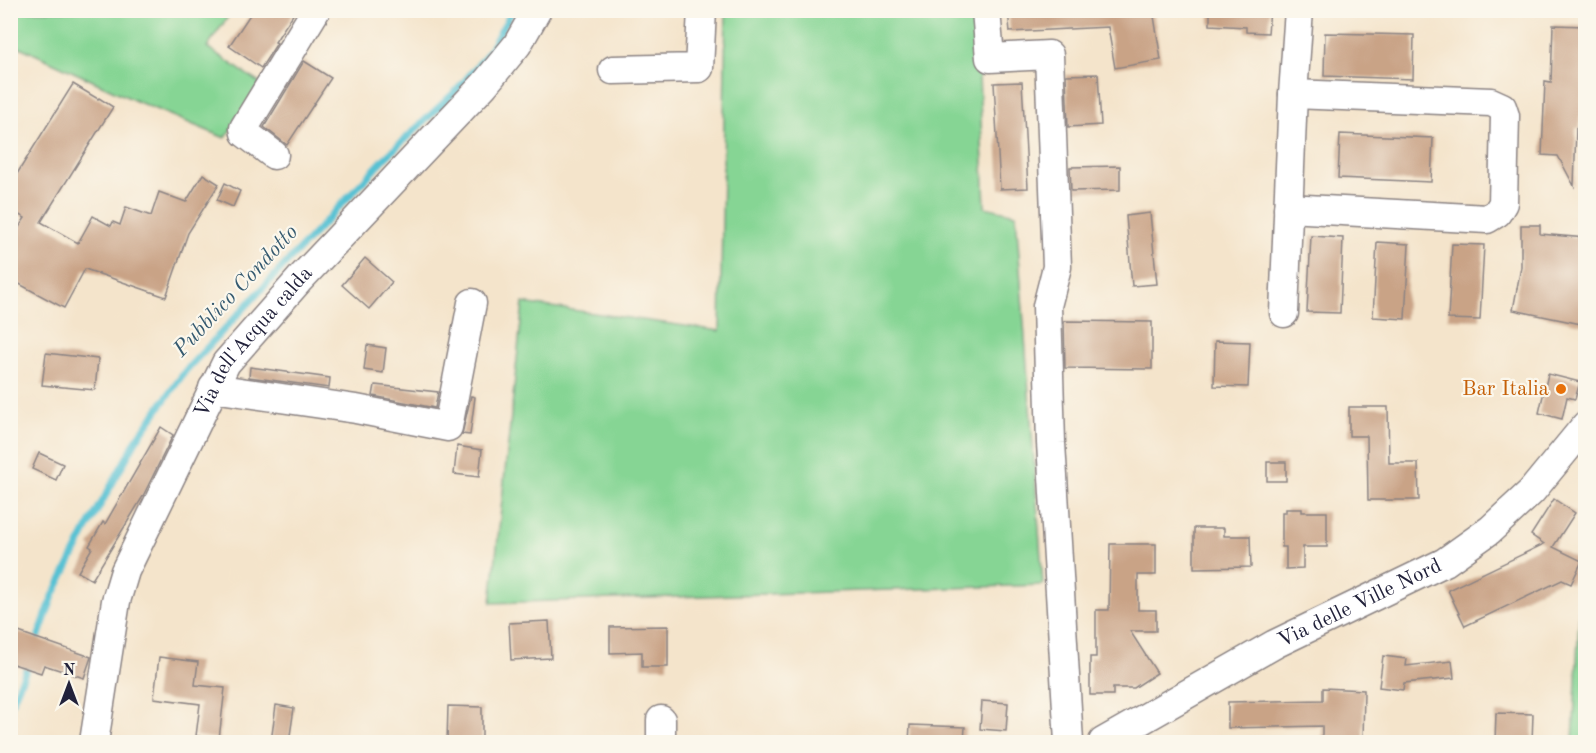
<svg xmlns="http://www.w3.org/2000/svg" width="1596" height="753" font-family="'Old Standard TT',serif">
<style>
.green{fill:#86d594;stroke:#547c68;stroke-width:1.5}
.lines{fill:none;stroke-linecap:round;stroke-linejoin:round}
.stream{stroke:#57c1d3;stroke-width:7}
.building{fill:#c9a386}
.minor-casing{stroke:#8b8383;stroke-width:31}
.minor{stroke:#fff;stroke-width:28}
.food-dot{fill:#e8710a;stroke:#fbf7ec;stroke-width:2}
.labels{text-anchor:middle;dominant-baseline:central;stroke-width:4.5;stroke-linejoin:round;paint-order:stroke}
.street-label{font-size:21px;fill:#22223b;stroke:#fbf7ec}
.food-label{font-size:21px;fill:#c56008;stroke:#fbf7ec;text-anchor:end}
.water-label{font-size:22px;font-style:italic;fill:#355a70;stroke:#fbf7ec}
</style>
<rect width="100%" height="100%" fill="#fbf7ec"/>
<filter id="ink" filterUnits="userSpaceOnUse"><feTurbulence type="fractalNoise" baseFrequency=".0167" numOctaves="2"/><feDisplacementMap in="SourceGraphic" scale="12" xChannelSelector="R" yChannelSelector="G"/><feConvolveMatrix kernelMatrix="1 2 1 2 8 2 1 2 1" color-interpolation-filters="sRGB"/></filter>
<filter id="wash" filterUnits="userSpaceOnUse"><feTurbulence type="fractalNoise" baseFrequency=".008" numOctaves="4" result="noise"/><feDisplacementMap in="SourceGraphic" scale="24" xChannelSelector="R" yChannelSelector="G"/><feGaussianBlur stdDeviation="1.35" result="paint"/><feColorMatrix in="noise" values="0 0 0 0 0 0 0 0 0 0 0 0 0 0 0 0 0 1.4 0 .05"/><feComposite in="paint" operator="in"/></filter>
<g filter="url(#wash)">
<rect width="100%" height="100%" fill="#f4e4cb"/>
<g class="green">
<polygon points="11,11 232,11 207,47 262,85 225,138 136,101 11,43"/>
<polygon points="726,11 976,11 985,207 1016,214 1043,585 491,603 523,303 720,331"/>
<polygon points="1581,578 1586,579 1585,742 1573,742"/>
</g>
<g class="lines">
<g class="stream">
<polyline points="39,635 53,596 87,529 137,439 186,370 385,158 458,89 488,53 513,10"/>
<polyline points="10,706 26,670"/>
</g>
</g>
<g id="blocks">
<g class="building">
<polygon points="253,10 296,10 275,42 277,43 261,68 229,46"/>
<polygon points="1008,10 1153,10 1161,60 1115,68 1108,27 1010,32"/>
<polygon points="1210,10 1270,10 1268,33 1246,32 1246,27 1210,25"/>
<polygon points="1553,25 1585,26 1583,90 1585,91 1584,116 1580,116 1580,128 1576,128 1574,186 1558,156 1542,155 1545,81 1551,82"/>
<polygon points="1325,33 1414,35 1413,79 1324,76"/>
<polygon points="304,61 331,78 287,145 264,127"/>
<polygon points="1098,74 1101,125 1068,127 1066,75"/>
<polygon points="1022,82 1028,188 1000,189 994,83"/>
<polygon points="73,84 98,99 99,98 113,107 41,222 78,243 93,216 111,226 113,222 120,225 126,207 151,216 159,192 186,202 203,174 219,184 188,233 166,297 85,269 64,308 10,279 10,241 25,218 10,210 10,185"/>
<polygon points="1340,134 1433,138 1431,182 1338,178"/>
<polygon points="1120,166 1120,190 1071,191 1070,167"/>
<polygon points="225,183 240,191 233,207 217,200"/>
<polygon points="1150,213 1157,284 1132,286 1126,216"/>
<polygon points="1521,225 1540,225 1540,234 1586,238 1586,325 1513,310 1521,267"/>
<polygon points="1311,236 1343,238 1340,313 1307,312"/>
<polygon points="1377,242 1409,244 1405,319 1373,317"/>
<polygon points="1452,244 1484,245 1480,320 1448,319"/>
<polygon points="365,258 392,282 369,309 342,285"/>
<polygon points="1064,321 1152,322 1152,369 1065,368"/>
<polygon points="1215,341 1250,342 1248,387 1214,386"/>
<polygon points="367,345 386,348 383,373 364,370"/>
<polygon points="46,353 98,359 95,390 42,385"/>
<polygon points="250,367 330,378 329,388 249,377"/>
<polygon points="1548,374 1580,382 1575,399 1567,397 1562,419 1539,413"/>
<polygon points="375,385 438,392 435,408 373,396"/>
<polygon points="471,396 475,397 470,435 462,434"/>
<polygon points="1349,407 1388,407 1389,463 1418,463 1419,500 1368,500 1367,436 1349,436"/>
<polygon points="161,427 173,435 142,498 92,580 78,572 92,548 89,546 103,522 105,524"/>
<polygon points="457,446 482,450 479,477 454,474"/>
<polygon points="39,453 63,464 56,480 32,469"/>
<rect x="1267" y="462" width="19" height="19"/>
<polygon points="1554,499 1575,513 1553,547 1582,561 1571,584 1562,580 1465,626 1448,590 1544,544 1531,535"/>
<polygon points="1286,509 1302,509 1302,512 1327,512 1327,547 1303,547 1303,568 1286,569 1286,547 1282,547 1282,512 1286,512"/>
<polygon points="1194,528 1224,528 1224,536 1250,536 1251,567 1194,568"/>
<polygon points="1110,544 1156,544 1156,575 1138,575 1138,610 1156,610 1156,631 1130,631 1157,673 1134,688 1113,688 1113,695 1090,695 1090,657 1096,657 1096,610 1109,610"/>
<polygon points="549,621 551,658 511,660 509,623"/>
<polygon points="668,626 668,667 642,667 642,652 610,653 610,627"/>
<polygon points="10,629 91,657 84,678 44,665 41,673 10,663"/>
<polygon points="1383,656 1407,659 1406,666 1452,661 1454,678 1404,683 1403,690 1379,687"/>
<polygon points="159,657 198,662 195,685 225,688 219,739 196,736 200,704 154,698"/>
<polygon points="1323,688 1364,690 1363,742 1322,742 1322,726 1228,728 1228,702 1323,700"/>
<polygon points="982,701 1008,703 1006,731 980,729"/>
<polygon points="276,705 294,708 289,742 271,742"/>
<polygon points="448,706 482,707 482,742 447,742"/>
<polygon points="1496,713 1533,714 1532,742 1495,742"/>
<polygon points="910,725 965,727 964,742 909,742"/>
</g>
</g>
</g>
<g filter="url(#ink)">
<use href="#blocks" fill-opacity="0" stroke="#8b8383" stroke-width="1.5"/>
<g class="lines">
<defs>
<g id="minor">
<polyline points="986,10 990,58 1049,55 1057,267 1047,306 1051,443 1069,742"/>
<polyline points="613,70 699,68 702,10"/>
<polyline points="274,155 245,133 244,128 316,10"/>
<polyline points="1288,208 1487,219 1497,213 1503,203 1505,116 1502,107 1491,102 1293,94"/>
<polyline points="1284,313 1293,94 1299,10"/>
<polyline points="213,388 356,409 448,427 472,303"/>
<path id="s1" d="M 94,742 L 116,601 L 125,571 L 226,363 L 300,279 L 484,85 L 517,45 L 537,10"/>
<polyline points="661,742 661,720"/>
<path id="s2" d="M 1103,742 L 1275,644 L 1445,562 L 1490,530 L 1531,492 L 1586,425"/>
</g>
</defs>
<use href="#minor" class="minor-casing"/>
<use href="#minor" class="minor"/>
</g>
</g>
<circle class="food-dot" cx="1561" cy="389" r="6"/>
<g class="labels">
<g class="street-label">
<text stroke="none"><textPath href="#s1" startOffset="438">Via dell'Acqua calda</textPath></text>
<text stroke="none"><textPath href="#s2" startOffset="292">Via delle Ville Nord</textPath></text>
</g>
<g class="food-label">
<text x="1549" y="389">Bar Italia</text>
</g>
<g class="water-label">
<text transform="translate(236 291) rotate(-47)">Pubblico Condotto</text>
</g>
</g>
<rect width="1596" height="753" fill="none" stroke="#fbf7ec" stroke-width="36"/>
<g transform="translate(69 684)" stroke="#fbf7ec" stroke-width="4.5" paint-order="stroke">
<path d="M0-4.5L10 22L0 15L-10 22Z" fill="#22223b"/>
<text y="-9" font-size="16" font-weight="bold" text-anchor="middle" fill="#22223b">N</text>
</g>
</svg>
